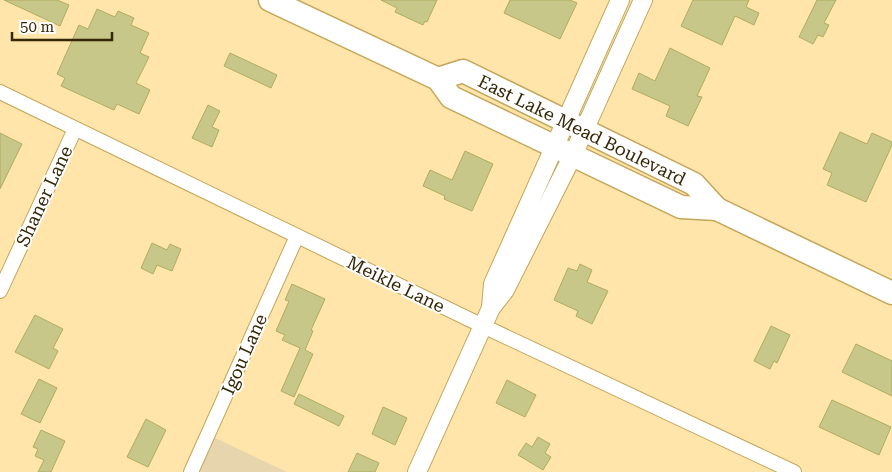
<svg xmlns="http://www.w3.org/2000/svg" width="892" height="472" font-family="'Roboto Serif',serif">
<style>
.green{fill:#e7d5ad}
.building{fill:#c8c78a;stroke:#afac5d}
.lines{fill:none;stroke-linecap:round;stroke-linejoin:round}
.minor-casing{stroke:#c4a559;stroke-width:16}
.tertiary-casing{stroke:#c4a559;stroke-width:20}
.primary-casing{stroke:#c4a559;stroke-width:25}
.minor{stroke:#fff;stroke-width:14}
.tertiary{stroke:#fff;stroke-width:18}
.primary{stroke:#fff;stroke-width:22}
.labels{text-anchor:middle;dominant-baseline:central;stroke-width:4;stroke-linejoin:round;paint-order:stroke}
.street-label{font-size:18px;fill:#342706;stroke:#fff}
</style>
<rect width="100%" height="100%" fill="#ffe5a9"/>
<polygon class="green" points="213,437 287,472 198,472"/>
<g class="building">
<polygon points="4,0 57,0 69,5 60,26"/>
<polygon points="381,0 437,0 427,22 425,21 423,25 395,12 397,8"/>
<polygon points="510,0 570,0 577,3 560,39 504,13"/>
<polygon points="693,0 749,0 746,7 759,13 754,25 735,16 722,45 681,26"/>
<polygon points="817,0 836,0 824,23 829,25 823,37 818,35 813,44 799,37"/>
<polygon points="97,9 115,17 118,11 134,18 131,25 149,33 140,53 149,57 136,83 150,90 139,114 117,104 114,110 61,86 65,78 57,74 79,25 88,29"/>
<polygon points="670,48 710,68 697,96 702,97 688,126 666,116 670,106 632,89 639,73 655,81"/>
<polygon points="230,53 277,75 271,88 224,66"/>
<polygon points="208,105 220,111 212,127 219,130 212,147 192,138"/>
<polygon points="840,132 867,144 872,133 892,142 892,145 866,202 827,185 832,173 823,169"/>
<polygon points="0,133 22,144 0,189"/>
<polygon points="465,151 493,164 472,211 444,199 445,196 423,186 430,170 452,180"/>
<polygon points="152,243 167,250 170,244 181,249 172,271 157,265 153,274 141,268"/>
<polygon points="580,264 592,270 587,282 608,291 592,324 576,316 578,311 554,300 568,268 577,271"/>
<polygon points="292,284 325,299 311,330 313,331 305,350 313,354 294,397 281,391 300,348 282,340 285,335 276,331 289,301 285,300"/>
<polygon points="35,315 63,329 53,348 58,351 49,369 15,352"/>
<polygon points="771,326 790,335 777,363 774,361 770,369 754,361"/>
<polygon points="856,344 892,361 892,396 842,372"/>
<polygon points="39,379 57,388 40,423 21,414"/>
<polygon points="507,380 536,395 525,417 496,403"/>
<polygon points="299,394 344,416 339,426 294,404"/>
<polygon points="832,400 891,427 879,455 819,427"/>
<polygon points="383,407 407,418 395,445 372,434"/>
<polygon points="146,419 166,430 148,467 127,457"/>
<polygon points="41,430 65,441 51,472 38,472 44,460 35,456 38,449 33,447"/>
<polygon points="538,437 550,444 545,453 551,457 543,470 518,455 526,443 532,447"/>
<polygon points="357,453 379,463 375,472 348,472"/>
</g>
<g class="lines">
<defs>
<g id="minor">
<polyline points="0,92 483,326 794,472"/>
<polyline points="0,291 75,129"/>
<polyline points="191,472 297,236"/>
</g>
<g id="tertiary">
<polyline points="491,307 493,284 620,0"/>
<polyline points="417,472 491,308 505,290 573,155 643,0"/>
</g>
<g id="primary">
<polyline points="270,0 438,79 451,97 681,207 717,209 892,293"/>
<path id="s1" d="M 438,79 L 463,71 L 694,184 L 717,209"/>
</g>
</defs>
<use href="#minor" class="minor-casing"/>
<use href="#tertiary" class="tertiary-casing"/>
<use href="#primary" class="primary-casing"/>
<use href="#minor" class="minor"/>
<use href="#tertiary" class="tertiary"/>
<use href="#primary" class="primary"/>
</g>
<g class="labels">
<g class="street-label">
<text stroke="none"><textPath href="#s1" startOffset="159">East Lake Mead Boulevard</textPath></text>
<text transform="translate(44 196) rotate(-65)">Shaner Lane</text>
<text transform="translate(396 284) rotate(26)">Meikle Lane</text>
<text transform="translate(244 354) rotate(-66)">Igou Lane</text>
</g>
</g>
<path d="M12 32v8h100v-8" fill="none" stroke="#342706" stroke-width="2.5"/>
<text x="20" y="32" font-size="15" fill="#342706" stroke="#ffffff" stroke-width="4" paint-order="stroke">50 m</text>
</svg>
